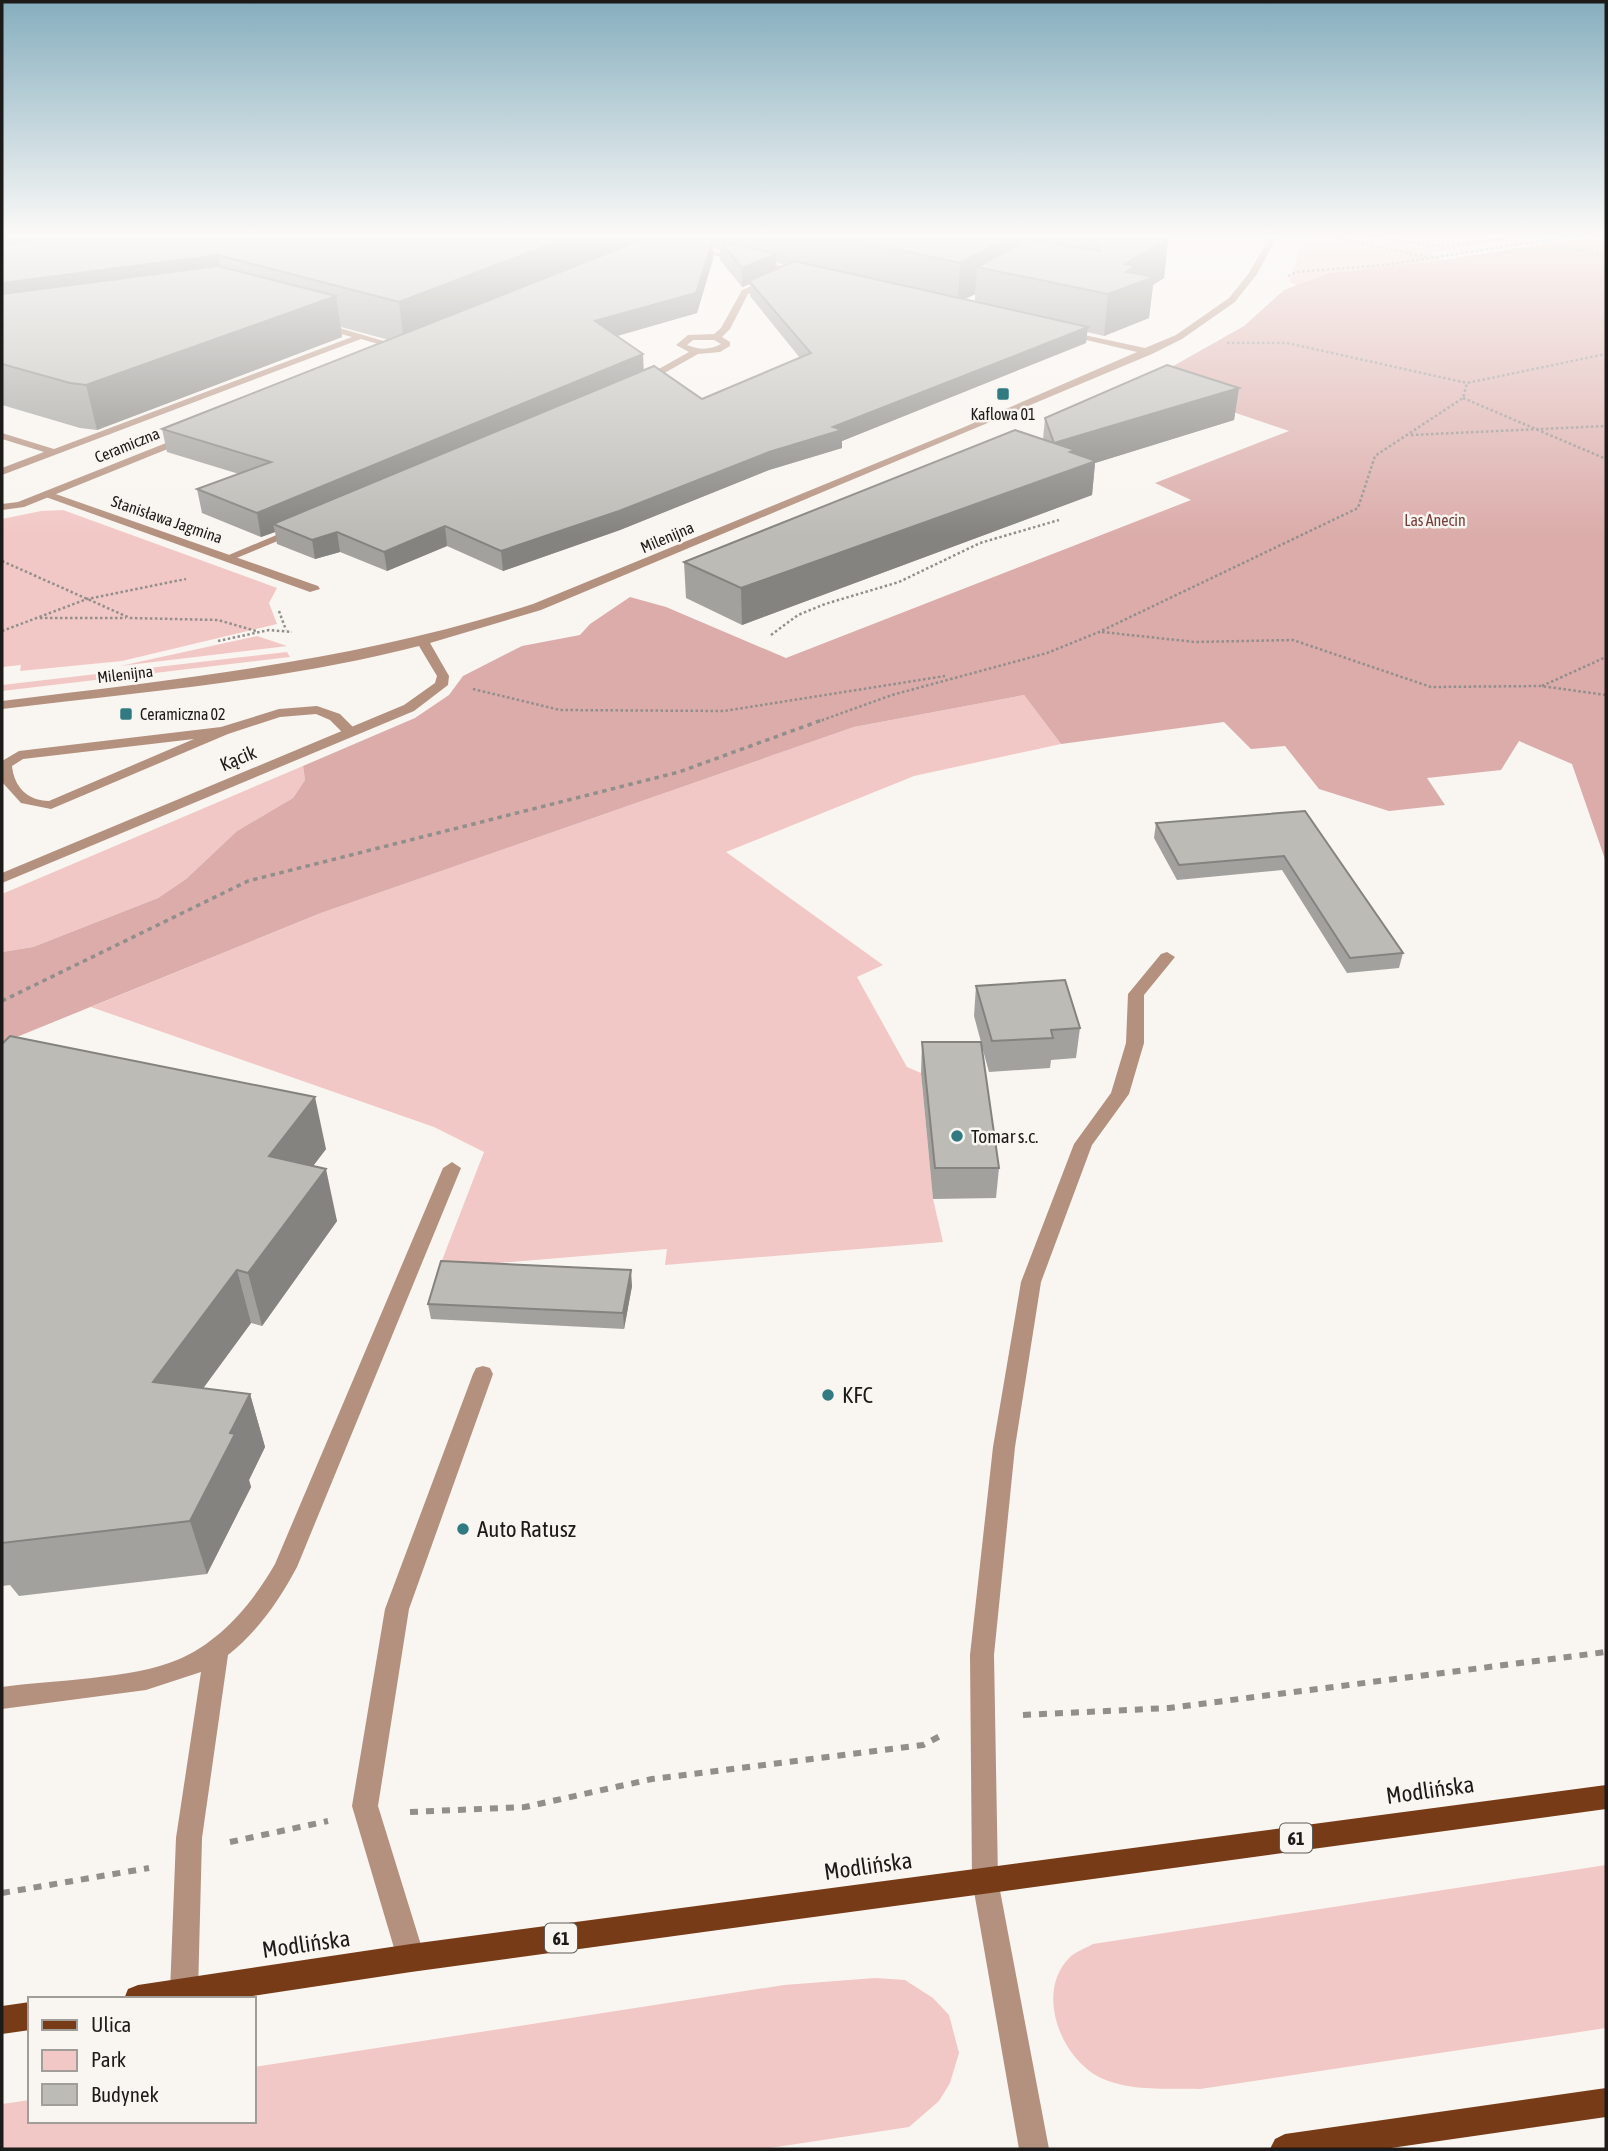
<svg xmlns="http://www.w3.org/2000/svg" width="1608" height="2151" font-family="'Asap Condensed',sans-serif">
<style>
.green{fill:#f2c8c6}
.forest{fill:#dbacaa}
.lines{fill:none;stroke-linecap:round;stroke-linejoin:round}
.path-far2{stroke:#918e8b;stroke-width:2.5;stroke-dasharray:2.5 2.5;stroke-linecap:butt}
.path-far1{stroke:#918e8b;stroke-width:3.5;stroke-dasharray:4.5 4.5;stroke-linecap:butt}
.path{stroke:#918e8b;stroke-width:6;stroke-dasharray:8 8;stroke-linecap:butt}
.service{fill:#b4907e;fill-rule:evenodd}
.minor{fill:#b4907e;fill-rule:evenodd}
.primary{fill:#783b17;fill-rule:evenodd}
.wall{fill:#a2a19d;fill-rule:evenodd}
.shaded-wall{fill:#84837f}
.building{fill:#bcbbb6;stroke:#84837f;stroke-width:2}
.poi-dot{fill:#327a82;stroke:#f9f5f0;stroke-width:2.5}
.labels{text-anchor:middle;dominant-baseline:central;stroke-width:5;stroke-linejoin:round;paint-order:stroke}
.far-poi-label{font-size:16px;fill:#1c1b19;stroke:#f9f5f0}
.far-street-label{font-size:16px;fill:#1c1b19;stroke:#f9f5f0}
.far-park-label{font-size:16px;fill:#783c3b;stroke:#f9f5f0}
.shield{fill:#f9f5f0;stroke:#5e5c5a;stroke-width:2}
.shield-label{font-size:18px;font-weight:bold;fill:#1c1b19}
.street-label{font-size:19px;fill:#1c1b19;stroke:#f9f5f0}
.poi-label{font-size:19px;fill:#1c1b19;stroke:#f9f5f0;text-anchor:start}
.near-poi-label{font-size:23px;fill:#1c1b19;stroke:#f9f5f0;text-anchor:start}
.near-street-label{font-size:23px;fill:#1c1b19;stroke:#f9f5f0}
</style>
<rect width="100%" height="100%" fill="#f9f5f0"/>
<g class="green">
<polygon points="1305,234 1556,234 1430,253 1444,260 1329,273 1297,285 1289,282"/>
<polygon points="63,510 277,588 269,603 277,624 122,661 20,671 21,665 2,667 2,519 41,511"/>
<polygon points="257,636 287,646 120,666"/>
<polygon points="287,652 290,657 2,691 2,685"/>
<polygon points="1024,695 1061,744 914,776 726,852 883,965 857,977 907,1067 921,1073 933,1199 943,1242 665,1265 667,1249 439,1268 484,1152 434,1127 91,1007 321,913 854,727"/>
<polygon points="303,766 305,780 293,798 237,831 186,879 158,898 33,947 2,952 2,894"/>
<path d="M 1606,1865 L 1606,2028 L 1200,2089 C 1169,2088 1129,2092 1099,2077 C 1060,2057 1035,1991 1070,1957 C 1075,1952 1086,1948 1093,1944 Z"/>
<polygon points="875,1978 905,1980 933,1998 949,2015 959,2053 950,2083 939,2101 909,2127 763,2149 2,2149 2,2104 30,2100 30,2121 254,2121 254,2067 784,1985"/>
</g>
<polygon class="forest" points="1606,234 1606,862 1572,764 1519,741 1501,770 1427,778 1445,805 1389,811 1319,789 1285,746 1251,749 1224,722 1061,744 1024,695 854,727 321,913 2,1043 2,952 33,947 158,898 186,879 237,831 293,798 305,780 303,766 415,718 449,695 463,676 522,646 580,635 590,624 630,597 666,607 786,658 1191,500 1155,483 1289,431 1145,382 1244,326 1284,290 1329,273 1444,260"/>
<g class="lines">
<g class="path-far2">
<polyline points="1322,234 1426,257"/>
<polyline points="1353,234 1445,247 1530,234"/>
<polyline points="1542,242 1606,256"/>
<polyline points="1288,276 1296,272 1385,265 1585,234"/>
<polyline points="1227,343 1287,343 1467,383"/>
<polyline points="1463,398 1606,459"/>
<polyline points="1411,435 1606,426"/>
<polyline points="2,561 130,618 218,620 256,631"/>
<polyline points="279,611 286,630"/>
<polyline points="40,618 126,618"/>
<polyline points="2,631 87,599 186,579"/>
<polyline points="1102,632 1195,642 1293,640 1431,687 1541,686 1606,695"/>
<polyline points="771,635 798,615 825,604 899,582 980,543 1059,520"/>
<polyline points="218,641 269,630 292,632"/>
<polyline points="1542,686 1606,657"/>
<polyline points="473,689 560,710 724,711 945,676"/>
<polyline points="817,722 892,695 1047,653 1099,632 1358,508 1375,456 1463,398 1467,383 1606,354"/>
</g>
<polyline class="path-far1" points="2,1001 248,881 679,772 822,720"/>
<g class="path">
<polyline points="1023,1715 1169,1708 1606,1652"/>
<polyline points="410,1812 525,1807 652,1779 923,1745 942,1735"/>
<polyline points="230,1842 328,1821"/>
<polyline points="2,1893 149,1868"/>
</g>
<g class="service">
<polygon points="319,322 411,349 406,352 361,339 2,475 2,468 44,452 2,439 2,433 54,449 352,337 316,327"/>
<polygon points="47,491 318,586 320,589 310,592 43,496 42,494"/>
<path d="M 317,706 L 340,714 L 355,729 L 355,735 L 345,735 L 330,720 L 316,714 L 280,717 L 228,734 L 51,809 L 21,803 L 2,782 L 2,761 L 19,751 L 221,727 L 279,709 ZM 194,739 L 49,801 C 28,801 14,787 12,766 L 23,759 Z"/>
<polygon points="1167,952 1175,957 1144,995 1144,1043 1129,1094 1092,1145 1041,1282 1015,1447 994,1655 998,1880 1049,2149 1019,2149 972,1880 970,1655 993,1447 1021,1282 1074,1144 1111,1093 1126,1043 1128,994 1161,954"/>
<path d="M 452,1162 L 461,1168 L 297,1567 C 279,1601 258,1631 228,1655 L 202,1838 L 198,1992 L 195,1999 L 173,1999 L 170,1992 L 176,1838 L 201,1672 L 146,1690 L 2,1709 L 2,1687 C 52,1680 133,1679 177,1660 C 220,1642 252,1604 275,1564 L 443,1168 Z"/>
<polygon points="483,1366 490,1368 493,1374 409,1609 378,1806 425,1958 421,1968 411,1972 401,1968 397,1958 352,1806 385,1609 473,1374 476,1368"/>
</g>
<g class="minor">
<path d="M 1271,234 L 1279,234 L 1257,274 L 1235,302 L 1182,339 L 1152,354 L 541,610 L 430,643 L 449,676 L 448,685 L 414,711 L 2,883 L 2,873 L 404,705 L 435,683 L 437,676 L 419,646 C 283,681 141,692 2,709 L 2,701 C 185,678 355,661 533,604 L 962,428 L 1137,352 L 1061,334 L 1061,330 L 1145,348 L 1176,335 L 1229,298 L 1249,273 Z"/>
<polygon points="689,246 801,270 805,273 801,276 692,250"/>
<path d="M 766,280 L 773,282 L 748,294 L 730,329 L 722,337 L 730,342 L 730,346 L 720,352 L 698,354 L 645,384 L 639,384 L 639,380 L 689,352 L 676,345 L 688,335 L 714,334 L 721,328 L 742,290 ZM 693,340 L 714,340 L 721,344 C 710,350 699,350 687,345 Z"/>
<polygon points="186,435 191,438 190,440 24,507 2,510 2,504 18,502"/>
<polygon points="298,526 304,529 302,531 234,559 224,557"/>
</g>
<g class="primary">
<polygon points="1606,1785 1606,1809 411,1972 232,1999 124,1999 128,1989 138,1985 411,1944"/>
<polygon points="30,2002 30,2030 2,2034 2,2006"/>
<polygon points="1606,2088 1606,2117 1384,2149 1270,2149 1275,2139 1285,2134"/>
</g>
</g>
<g class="wall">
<path d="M 2,234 L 1155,234 L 1155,237 L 1168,239 L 1164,278 L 1153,285 L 1149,318 L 1104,336 L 1087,332 L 1086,343 L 842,441 L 842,448 L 769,470 L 620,530 L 503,571 L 447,546 L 387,571 L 340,552 L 315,559 L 277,544 L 275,532 L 261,537 L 202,513 L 197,489 L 239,474 L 167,452 L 162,429 L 389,340 L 341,327 L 342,337 L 97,430 L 80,428 L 2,405 ZM 713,248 L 720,250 L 720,260 L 742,287 L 750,284 L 750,296 L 800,358 L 702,399 L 643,370 L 617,336 L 697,313 L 713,259 ZM 776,263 L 786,265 L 776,269 ZM 975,294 L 975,301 L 965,299 Z"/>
<polygon points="1239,388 1234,420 1095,463 1092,495 742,625 686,598 684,562 1043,439 1045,418"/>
<polygon points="1305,811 1403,953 1399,968 1347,973 1282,870 1177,880 1154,838 1156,823"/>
<polygon points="976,986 1080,1028 1076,1058 1051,1060 1050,1068 989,1072 981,1043 999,1168 996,1198 933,1199 921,1073 922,1042 981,1042 974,1016"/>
<polygon points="2,1044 326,1149 313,1166 337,1221 262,1326 251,1323 203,1388 250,1394 265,1447 249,1480 251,1487 207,1574 19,1596 10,1585 2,1586"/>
<polygon points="632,1286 624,1329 431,1319 428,1304"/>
</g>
<g class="shaded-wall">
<polygon points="9,234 240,234 2,275 2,235"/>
<polygon points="577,234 651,234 652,244 404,344 399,302"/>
<polygon points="1015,234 1043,234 1041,258 977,267 975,294 958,303 960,263"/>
<polygon points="1136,234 1155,234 1154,247 1168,239 1164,278 1153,285 1149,318 1104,336 1108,294 1125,264"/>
<polygon points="713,240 713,259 697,313 596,342 595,321"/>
<polygon points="776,254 776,273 749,281 750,284 742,287 742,268"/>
<polygon points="218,255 226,295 2,326 2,283"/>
<polygon points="336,296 342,337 97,430 86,385"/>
<polygon points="1088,327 1086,343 842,441 842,448 769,470 620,530 503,571 501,551 833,427"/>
<polygon points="643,354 644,375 273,524 275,532 261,537 257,513"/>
<polygon points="1239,388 1234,420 1095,463 1092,495 742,625 741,588 1054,443"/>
<polygon points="445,526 447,546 387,571 384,552"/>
<polygon points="337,532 340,552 315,559 312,540"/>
<polygon points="315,1097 326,1149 281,1208 269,1156"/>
<polygon points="326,1169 337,1221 262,1326 248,1273"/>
<polygon points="237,1270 251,1323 169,1435 153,1382"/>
<polygon points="631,1270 632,1286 624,1329 623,1313"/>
<polygon points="250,1394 265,1447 249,1480 251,1487 207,1574 190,1521 230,1433"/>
</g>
<g class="building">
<polygon points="98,234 577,234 399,302 218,255 2,283 2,245"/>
<polygon points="657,234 689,234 713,240 696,293 595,321 643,354 257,513 197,489 271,462 162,429"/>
<polygon points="826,234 1015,234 960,263"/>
<polygon points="1053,234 1142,234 1168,239 1125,264 1136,266 1126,272 1154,277 1108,294 977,267 1028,240 1101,251 1097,242"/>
<polygon points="720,241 776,254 742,268"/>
<polygon points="794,261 1088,327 833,427 842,430 769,452 619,511 501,551 445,526 384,552 337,532 312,540 273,524 654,366 702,399 811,353 749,281"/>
<polygon points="218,266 336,296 86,385 70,383 2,364 2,294"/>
<polygon points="1167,365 1239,388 1054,443 1045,418"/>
<polygon points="1015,430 1075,450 1070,452 1096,461 741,588 684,562"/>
<polygon points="1305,811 1403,953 1350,958 1284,856 1179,865 1156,823"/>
<polygon points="1065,980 1080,1028 1051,1030 1053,1038 992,1041 976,986"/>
<polygon points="10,1036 315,1097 269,1156 326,1169 248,1273 237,1270 153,1382 250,1394 230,1433 235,1434 190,1521 2,1543 2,1044"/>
<polygon points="922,1042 981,1042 999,1168 935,1168"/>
<polygon points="441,1261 631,1270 623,1313 428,1304"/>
</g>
<linearGradient id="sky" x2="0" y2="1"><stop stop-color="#86aebe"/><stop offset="0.44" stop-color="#fcfaf8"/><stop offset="1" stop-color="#fcfaf8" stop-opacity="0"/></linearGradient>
<rect width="1608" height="536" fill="url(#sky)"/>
<g class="poi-dot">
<rect x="996" y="387" width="14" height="14" rx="3.5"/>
<rect x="119" y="707" width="14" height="14" rx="3.5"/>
<circle cx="957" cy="1136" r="7"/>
<circle cx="828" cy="1395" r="7"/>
<circle cx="463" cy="1529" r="7"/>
</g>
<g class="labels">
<g class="far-poi-label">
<text x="1003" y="414">Kaflowa 01</text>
<text x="140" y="714" text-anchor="start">Ceramiczna 02</text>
</g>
<g class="far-street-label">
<text transform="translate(127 445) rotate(-22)">Ceramiczna</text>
<text transform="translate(167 519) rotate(19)">Stanisława Jagmina</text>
<text transform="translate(667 537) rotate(-23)">Milenijna</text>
<text transform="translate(125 674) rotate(-7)">Milenijna</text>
</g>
<g class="far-park-label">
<text x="1435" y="520">Las Anecin</text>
</g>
<g class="shield">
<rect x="1280" y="1823.5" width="32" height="29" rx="5"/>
<rect x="545" y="1923.5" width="32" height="29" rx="5"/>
</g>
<g class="shield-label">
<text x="1296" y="1838">61</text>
<text x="561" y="1938">61</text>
</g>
<g class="street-label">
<text transform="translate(238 758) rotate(-23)">Kącik</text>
</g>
<g class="poi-label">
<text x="971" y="1136">Tomar s.c.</text>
</g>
<g class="near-poi-label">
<text x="842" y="1395">KFC</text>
<text x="477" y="1529">Auto Ratusz</text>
</g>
<g class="near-street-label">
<text transform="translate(1430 1790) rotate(-8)">Modlińska</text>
<text transform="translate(868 1866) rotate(-8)">Modlińska</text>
<text transform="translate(306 1944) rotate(-8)">Modlińska</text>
</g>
</g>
<rect width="1608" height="2151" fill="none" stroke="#1c1b19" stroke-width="7"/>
<rect x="28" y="1997" width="228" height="126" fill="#f9f5f0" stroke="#a19e9a" stroke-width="2"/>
<rect x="42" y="2020" width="35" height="10" fill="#783b17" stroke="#a19e9a" stroke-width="2"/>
<text x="91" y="2032" font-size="21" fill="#1c1b19">Ulica</text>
<rect x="42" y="2050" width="35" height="21" fill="#f2c8c6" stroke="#a19e9a" stroke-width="2"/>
<text x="91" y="2067" font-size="21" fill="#1c1b19">Park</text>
<rect x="42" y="2084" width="35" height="21" fill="#bcbbb6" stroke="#a19e9a" stroke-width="2"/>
<text x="91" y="2102" font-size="21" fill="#1c1b19">Budynek</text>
</svg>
